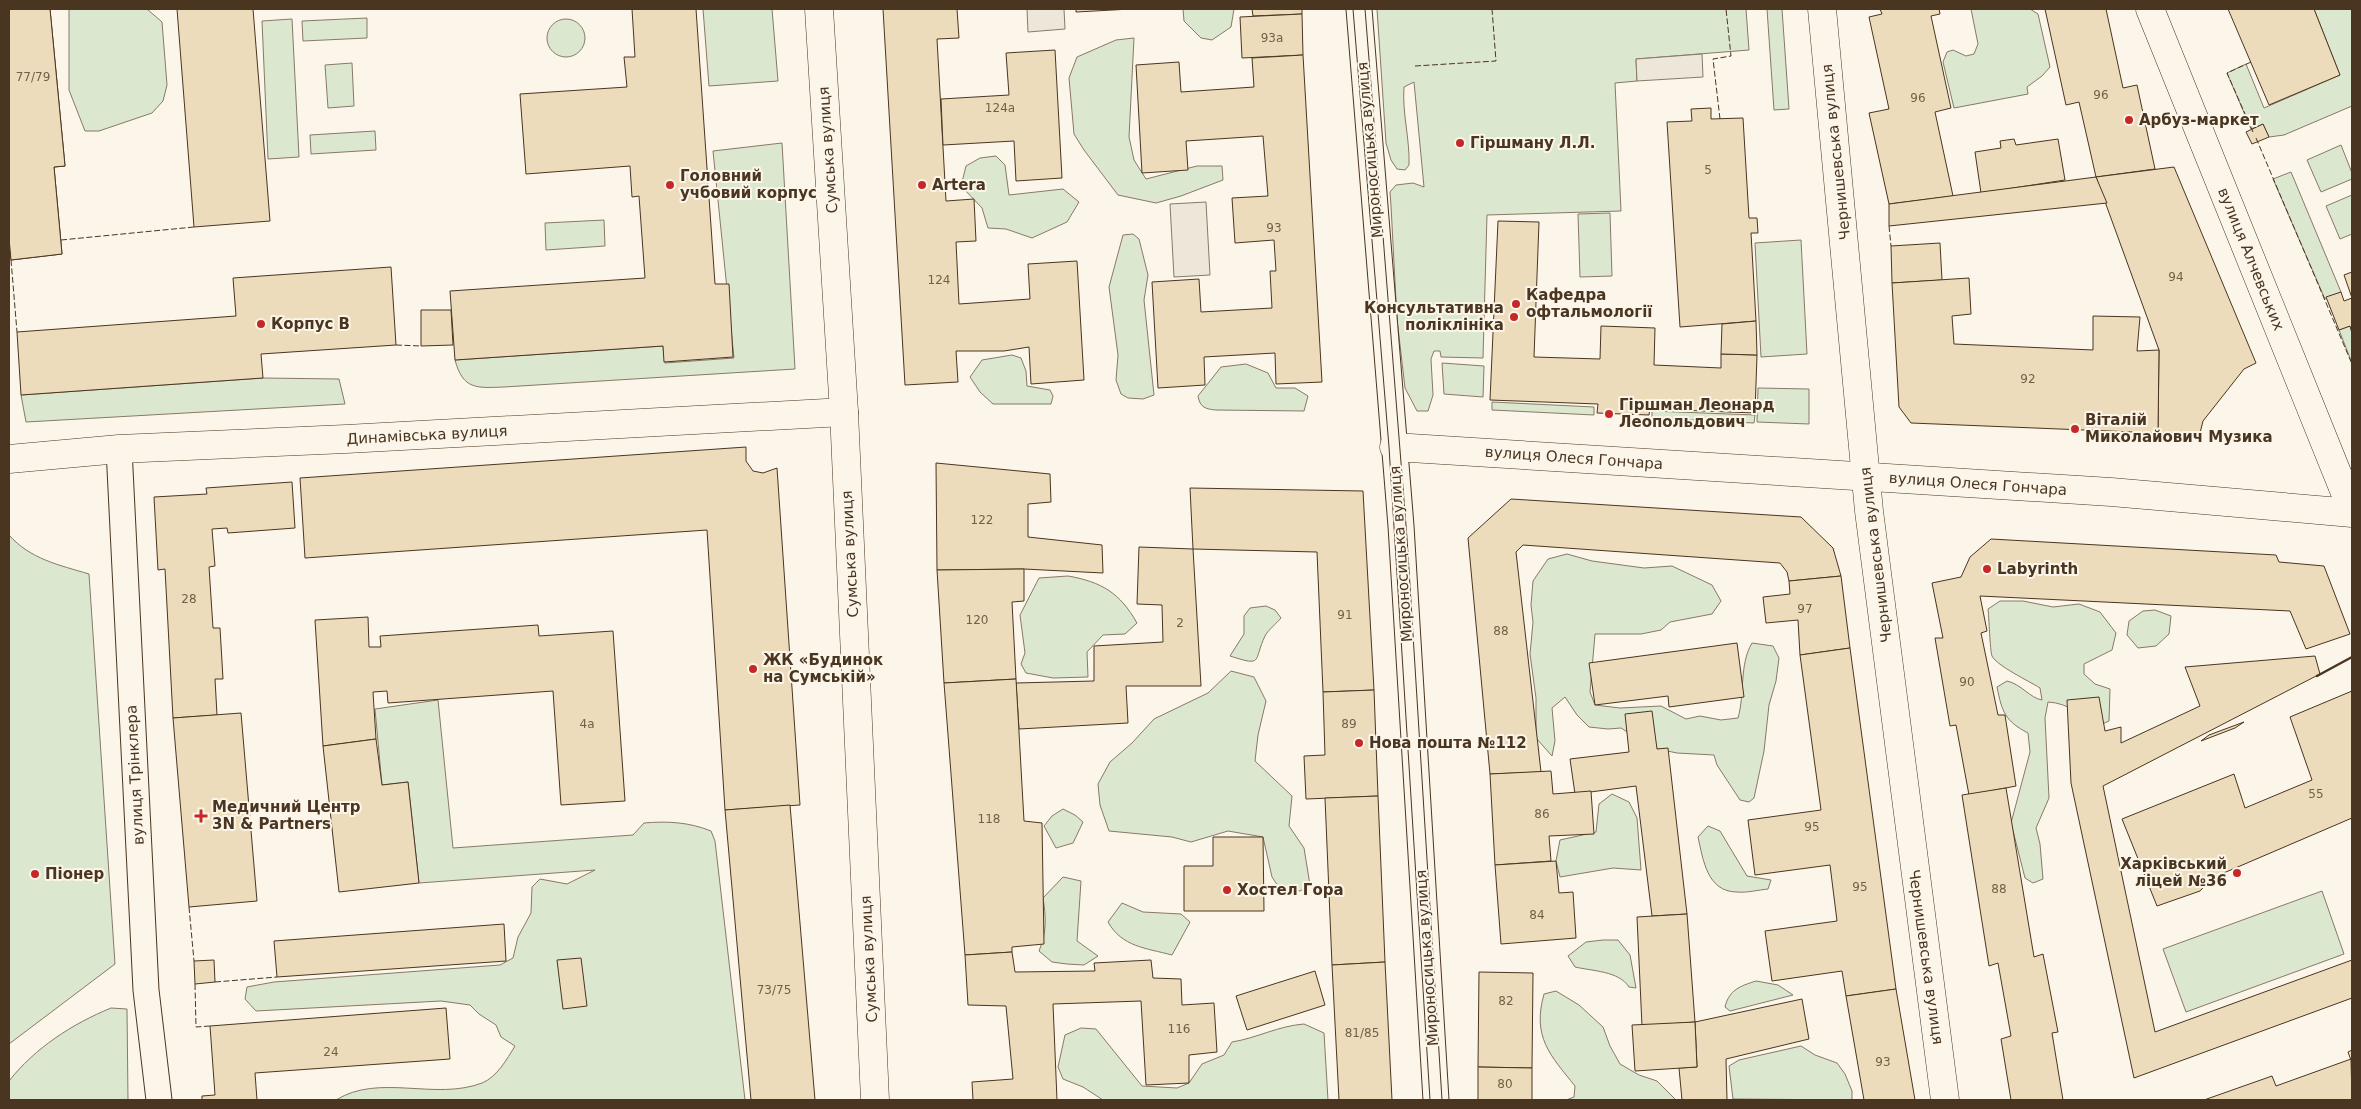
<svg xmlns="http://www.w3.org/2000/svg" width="2361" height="1109" font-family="'DejaVu Sans',sans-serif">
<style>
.green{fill:#dce7d0;stroke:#887966}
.parking{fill:#ede7d9;stroke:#887966}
.building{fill:#ecdcbc;stroke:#4a3520}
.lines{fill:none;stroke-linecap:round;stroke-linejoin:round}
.street-casing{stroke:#4a3520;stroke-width:27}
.secondary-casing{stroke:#4a3520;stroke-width:29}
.primary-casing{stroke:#4a3520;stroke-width:29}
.street{stroke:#fbf6e9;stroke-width:25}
.secondary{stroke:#fbf6e9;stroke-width:28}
.primary{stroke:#fbf6e9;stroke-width:28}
.tram{stroke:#4a3520;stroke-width:1}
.fence{stroke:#4a3520;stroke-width:1;stroke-dasharray:6 2.5;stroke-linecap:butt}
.wall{stroke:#4a3520;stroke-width:2.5}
.poi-dot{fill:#c62828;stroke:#fbf6e9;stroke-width:2}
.labels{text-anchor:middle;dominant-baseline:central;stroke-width:4;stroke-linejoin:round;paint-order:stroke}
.number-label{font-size:12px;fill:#725f47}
.poi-label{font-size:15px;font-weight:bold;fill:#4a3520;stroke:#fbf6e9;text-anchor:start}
.street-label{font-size:15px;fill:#4a3520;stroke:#fbf6e9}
</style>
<rect width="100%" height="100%" fill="#fbf6e9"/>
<g class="green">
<polygon points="69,9 147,9 162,22 167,85 163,101 152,113 99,131 85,131 69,90"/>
<polygon points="703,9 772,9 778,81 709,86"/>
<polygon points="1183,9 1234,9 1231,27 1212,40 1201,38 1184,21"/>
<path d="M 1377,9 L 1746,9 L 1749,50 L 1636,59 L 1637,81 L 1615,83 L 1621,211 L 1487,215 L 1483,358 L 1441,357 L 1440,351 L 1434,351 L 1431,359 L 1433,395 L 1428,411 L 1417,411 L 1405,388 L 1397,319 L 1391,206 L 1390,192 L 1396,185 L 1413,183 L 1424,187 L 1414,82 L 1404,87 C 1402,113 1410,139 1409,165 L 1405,170 L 1397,169 L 1391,160 L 1386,143 Z"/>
<polygon points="1767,9 1782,9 1789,109 1774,110"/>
<polygon points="1965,9 2030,9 2038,14 2050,67 2042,76 2027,87 2028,94 1954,108 1943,62 1947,52 1953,50 1966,56 1974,54 1978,44 1971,9"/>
<polygon points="2314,9 2352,9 2352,106 2284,135 2269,137 2263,124 2251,129 2227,73 2246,64 2264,108 2340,75"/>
<polygon points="367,18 367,38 303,41 302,21"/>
<polygon points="292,19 299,157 268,159 262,21"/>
<circle cx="566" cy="38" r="19"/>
<polygon points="1134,38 1129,137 1134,160 1146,179 1197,166 1222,166 1223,180 1181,196 1156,203 1118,195 1084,150 1074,134 1069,78 1077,57 1116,40"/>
<polygon points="352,63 354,106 328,108 325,65"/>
<polygon points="375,131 376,150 311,154 310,135"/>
<path d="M 782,143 L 795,369 L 504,387 C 477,388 463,390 455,360 L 663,346 L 665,363 L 734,358 L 713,151 Z"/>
<polygon points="2341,145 2352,173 2352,179 2321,192 2307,160"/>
<polygon points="996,156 1005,165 1009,195 1063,189 1079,202 1067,222 1032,238 1006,229 988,228 982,208 961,186 966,166 980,158"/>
<polygon points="2291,172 2341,292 2325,299 2273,179"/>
<polygon points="2352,195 2352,234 2340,239 2326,206"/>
<polygon points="1610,213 1612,276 1580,277 1578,214"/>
<polygon points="604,220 605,246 546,250 545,223"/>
<polygon points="1133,234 1139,239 1148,275 1144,300 1154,395 1143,399 1128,398 1121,394 1116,380 1118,355 1109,287 1123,235"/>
<polygon points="1801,240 1807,354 1761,357 1755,243"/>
<polygon points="2350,326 2352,333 2352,363 2339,330"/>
<polygon points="1012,355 1021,358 1026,371 1027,386 1050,390 1053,396 1051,404 993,404 980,392 970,377 982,360"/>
<polygon points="1442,363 1484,366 1483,397 1444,394"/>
<path d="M 1246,364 L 1268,373 L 1276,388 L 1295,388 L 1308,396 L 1304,411 L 1216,410 C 1206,409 1200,408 1198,396 L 1221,367 Z"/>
<polygon points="263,378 339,379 345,404 26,422 21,395"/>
<polygon points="1758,388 1809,389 1809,424 1757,422"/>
<polygon points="1492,402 1594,407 1594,415 1492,410"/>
<polygon points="1652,411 1755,415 1754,423 1652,418"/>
<path d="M 9,535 C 30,559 59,565 89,574 L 115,964 L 9,1044 Z"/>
<path d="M 1567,554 L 1592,561 L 1644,568 L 1672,566 L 1712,585 L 1721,601 L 1712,614 L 1670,622 L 1661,630 L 1641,634 L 1595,634 L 1590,692 L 1595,705 L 1620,708 L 1661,706 L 1686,719 L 1700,716 L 1721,720 L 1738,718 C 1745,694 1739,665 1752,643 L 1773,646 L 1779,658 L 1776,681 L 1769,705 L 1764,751 L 1754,798 L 1749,802 L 1740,800 L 1717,765 L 1714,755 L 1677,753 L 1653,748 L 1621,728 L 1608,729 L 1589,727 L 1577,715 L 1565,697 L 1552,708 L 1555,741 L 1552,756 L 1536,738 L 1536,698 L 1530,654 L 1533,622 L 1531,605 L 1533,581 L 1548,559 Z"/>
<path d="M 1068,576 C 1102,582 1120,593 1137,623 L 1125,634 L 1103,635 L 1087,652 L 1088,677 L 1053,678 L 1026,673 L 1021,664 L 1025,653 L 1020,615 L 1039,578 Z"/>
<path d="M 2000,601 L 2023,601 L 2053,607 L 2079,604 L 2100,612 L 2116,633 L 2112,650 L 2084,664 L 2084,674 L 2095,684 L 2110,689 L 2109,721 L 2100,725 C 2081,716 2069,703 2048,702 L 2045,718 L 2049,798 L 2036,828 L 2040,844 L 2043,879 L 2033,883 L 2025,878 L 2011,823 L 2030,752 L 2028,733 C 2005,721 2002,712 1997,687 L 2007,681 C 2021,684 2030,698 2042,700 L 2040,688 C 2029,681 1997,666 1992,656 C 1990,651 1989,617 1988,609 Z"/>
<path d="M 1266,606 L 1275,610 L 1281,618 C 1276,624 1268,630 1265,636 C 1253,661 1264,667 1230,656 L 1244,634 L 1244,616 L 1250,608 Z"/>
<polygon points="2155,610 2171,616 2169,634 2156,646 2138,648 2127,635 2129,621 2143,611"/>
<polygon points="1231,671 1254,677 1266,701 1258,735 1255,761 1292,796 1289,826 1304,848 1310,885 1300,891 1280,889 1272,877 1263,837 1228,831 1191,842 1172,837 1109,831 1100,805 1098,784 1110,762 1132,743 1154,719 1208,693"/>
<path d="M 438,700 L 453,848 L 633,835 L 644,823 C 667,821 689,822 711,831 L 715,841 L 745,1100 L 336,1100 C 379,1073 435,1101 482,1083 C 497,1077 507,1059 515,1046 L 501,1037 L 496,1025 L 479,1014 L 470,1005 L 441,1001 L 256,1011 L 245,999 L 247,987 L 274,982 L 500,965 L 513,958 L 518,937 L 531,913 L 532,887 L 540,879 L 567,884 L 595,870 L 419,883 L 408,782 L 382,785 L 375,709 Z"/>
<polygon points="1612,794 1629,802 1637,818 1641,870 1613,868 1560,877 1556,861 1560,840 1596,832 1599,804"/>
<polygon points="1063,809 1075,815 1083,822 1073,843 1056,848 1044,826 1052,816"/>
<path d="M 1708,826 L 1720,831 L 1747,876 L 1771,880 L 1768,889 C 1758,890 1747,893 1737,892 C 1707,892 1703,859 1698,837 Z"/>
<path d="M 1063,877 L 1081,881 L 1077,941 L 1098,956 L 1084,965 L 1067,964 L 1052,962 L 1039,951 C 1047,932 1046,917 1043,898 Z"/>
<polygon points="2322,891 2344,954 2186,1012 2163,949"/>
<path d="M 1122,903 L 1143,912 L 1181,914 L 1190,922 L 1172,955 C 1146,948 1122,947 1108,922 Z"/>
<path d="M 1603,940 L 1618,940 L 1630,955 L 1636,988 L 1629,987 C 1619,971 1592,971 1575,967 L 1568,956 L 1586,942 Z"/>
<path d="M 1756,981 L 1778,985 L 1793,995 L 1730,1011 L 1725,1007 C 1729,990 1740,986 1756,981 Z"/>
<path d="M 1556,991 L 1579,1005 L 1603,1027 L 1610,1046 L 1620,1064 L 1639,1075 L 1657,1081 L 1676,1100 L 1566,1100 L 1574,1097 L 1575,1086 C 1550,1055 1532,1037 1544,994 Z"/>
<path d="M 111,1008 L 127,1009 L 128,1100 L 9,1100 L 9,1081 C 35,1048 72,1024 111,1008 Z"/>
<path d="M 1304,1024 L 1324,1033 L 1328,1100 L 1103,1100 L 1083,1087 L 1063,1079 L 1058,1067 L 1065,1035 L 1081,1028 L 1096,1029 L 1142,1086 L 1177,1088 L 1189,1083 L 1202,1064 L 1224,1055 L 1232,1042 C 1257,1038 1278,1026 1304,1024 Z"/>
<polygon points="1801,1046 1815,1055 1837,1063 1845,1074 1852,1091 1852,1100 1733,1099 1729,1066 1739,1060"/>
</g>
<g class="parking">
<polygon points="1027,9 1064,9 1065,29 1028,32"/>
<polygon points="1702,54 1703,77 1637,81 1636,59"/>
<polygon points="1206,202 1210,275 1174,277 1170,204"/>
</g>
<g class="building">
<polygon points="9,9 50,9 65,166 54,167 62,254 11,260 9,238"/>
<polygon points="9,9 50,9 65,166 54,167 62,254 11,260 9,238"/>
<polygon points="177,9 253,9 270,221 194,227"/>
<polygon points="632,9 696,9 715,284 729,284 733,357 664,362 663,346 455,360 450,291 645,278 639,196 632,197 630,166 526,174 520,94 627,87 624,57 635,57"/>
<polygon points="883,9 957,9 959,38 937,39 946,201 974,199 976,241 956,242 959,304 1030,299 1028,264 1077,261 1084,380 1031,384 1029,347 1004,351 956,351 958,382 905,385"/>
<polygon points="1076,9 1131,9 1076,12"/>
<polygon points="1252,9 1302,9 1302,14 1253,16"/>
<polygon points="1880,9 1939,9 1940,14 1931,16 1951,108 1935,112 1953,196 1889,204 1869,113 1889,109 1869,17 1882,14"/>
<polygon points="2045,9 2106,9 2123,88 2137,85 2155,169 2096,177 2079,102 2066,105"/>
<polygon points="2228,9 2314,9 2340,75 2269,105"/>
<polygon points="1302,14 1303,55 1242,58 1240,17"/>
<polygon points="1055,50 1062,178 1016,181 1014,141 943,145 941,99 1009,95 1006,53"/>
<polygon points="1303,55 1322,382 1276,384 1275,353 1204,357 1205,385 1158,388 1152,282 1199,279 1201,312 1272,308 1270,271 1276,271 1274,240 1235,243 1232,198 1268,196 1263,136 1186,141 1188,170 1142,173 1136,65 1179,62 1181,92 1254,87 1252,58"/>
<polygon points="1711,108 1711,119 1743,118 1749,218 1757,218 1758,233 1751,233 1756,321 1680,327 1667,122 1692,121 1691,109"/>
<polygon points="2263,124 2269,137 2252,144 2246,132"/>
<polygon points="2014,139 2016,145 2058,139 2065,180 1981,193 1975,152 2001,148 2000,141"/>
<polygon points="2174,167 2256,363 2244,369 2203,421 2200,433 2158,433 2159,350 2096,177"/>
<polygon points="2096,177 2107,203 1889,226 1889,204"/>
<polygon points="1498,221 1539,222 1534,357 1600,359 1601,326 1655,328 1654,365 1721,368 1721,354 1757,355 1755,413 1650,409 1649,415 1597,413 1598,404 1490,400"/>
<polygon points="1940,243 1942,280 1892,283 1891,246"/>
<polygon points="391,267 396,345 261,354 263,378 21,395 17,332 236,316 233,278"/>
<polygon points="2352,272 2352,298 2344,275"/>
<polygon points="1969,278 1971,314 1952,316 1954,344 2093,350 2093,316 2140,317 2137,351 2159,350 2158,433 1911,423 1899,407 1892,283"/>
<polygon points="2341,292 2344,301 2352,298 2352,333 2350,326 2339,330 2326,297"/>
<polygon points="421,310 451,310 453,345 421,346"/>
<polygon points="1756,321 1757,355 1721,354 1722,324"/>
<polygon points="746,447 746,461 753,471 763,473 777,468 800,805 725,810 707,530 305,558 300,478"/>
<polygon points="936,463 1050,474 1051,502 1028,504 1028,537 1102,545 1103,573 1024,569 937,570"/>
<polygon points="292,482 295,528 228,533 227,528 212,529 215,566 209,567 213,628 220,628 223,679 215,679 217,715 173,718 165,569 158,570 154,497 207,494 206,488"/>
<polygon points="1190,488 1363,491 1374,690 1323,692 1317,552 1193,549"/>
<polygon points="1511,499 1801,517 1833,548 1841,576 1789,581 1787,572 1780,563 1523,545 1516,552 1541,772 1490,774 1468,538"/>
<polygon points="1991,539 2276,555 2279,562 2324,566 2350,634 2306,649 2290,611 1980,596 1987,631 1981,633 1998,715 2005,715 2016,786 1969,795 1956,725 1950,726 1935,638 1943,638 1932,583 1961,577 1970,557"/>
<polygon points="1139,547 1193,549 1201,686 1126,686 1128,723 1019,729 1016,683 1094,681 1094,646 1163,642 1162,605 1137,604"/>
<polygon points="1024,569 1024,601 1012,602 1016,679 944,683 937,570"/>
<polygon points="1841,576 1850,648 1800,655 1798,620 1766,623 1763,597 1790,594 1789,581"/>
<polygon points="368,617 369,647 381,647 380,636 538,625 539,636 613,631 625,801 561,805 553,691 388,703 387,691 373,692 376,739 323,746 315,620"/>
<polygon points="1737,643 1744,697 1669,707 1668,696 1595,705 1589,663"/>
<polygon points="1850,648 1896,989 1846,996 1842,971 1772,981 1765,931 1837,921 1830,865 1755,875 1748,820 1821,810 1800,655"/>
<polygon points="2315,656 2320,674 2103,786 2155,1032 2352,960 2352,998 2134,1078 2071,783 2067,700 2099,697 2105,731 2121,727 2121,743 2200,706 2185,667"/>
<polygon points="1016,679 1024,821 1042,823 1044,944 1012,947 1012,952 965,955 944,683"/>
<polygon points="1374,690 1378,796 1306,799 1304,756 1325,755 1323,692"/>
<polygon points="2352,691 2352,818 2212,878 2200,891 2157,906 2122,819 2234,774 2245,808 2312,780 2290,717"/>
<polygon points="1652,711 1657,749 1668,748 1687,914 1652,916 1636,786 1575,794 1570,759 1629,752 1625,714"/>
<polygon points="241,713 257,901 189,907 173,718"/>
<polygon points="2244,722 2235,728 2201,741 2209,735"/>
<polygon points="376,739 382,785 408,782 419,883 339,892 323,746"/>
<polygon points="1551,771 1553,794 1591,791 1594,834 1549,836 1551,861 1495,865 1490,774"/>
<polygon points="2006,788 2034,957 2043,954 2058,1032 2052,1033 2063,1100 2011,1100 2001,1039 2011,1036 1998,963 1989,966 1962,795"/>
<polygon points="1378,796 1385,962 1332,965 1325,798"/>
<polygon points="790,805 815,1100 751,1100 725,810"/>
<polygon points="1213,837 1263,837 1264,911 1184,911 1184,866 1213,866"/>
<polygon points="1556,861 1559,893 1573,892 1576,938 1501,944 1495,865"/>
<polygon points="1687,914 1695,1022 1642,1026 1637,917"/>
<polygon points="504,924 506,961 277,977 274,941"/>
<polygon points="1012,952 1015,972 1095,971 1094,963 1151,960 1153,978 1181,979 1182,1005 1214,1003 1217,1052 1189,1055 1189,1083 1146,1085 1141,1001 1053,1004 1057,1100 973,1100 972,1082 1013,1079 1006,1006 968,1005 965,955"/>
<polygon points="581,958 587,1006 563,1009 557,960"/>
<polygon points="214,960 215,982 195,984 194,961"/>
<polygon points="1385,962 1392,1100 1339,1100 1332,965"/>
<polygon points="1315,971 1325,1005 1247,1030 1236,996"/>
<polygon points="1479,972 1533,973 1532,1068 1478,1067"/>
<polygon points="1896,989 1915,1100 1864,1100 1846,996"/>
<polygon points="1802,999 1809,1039 1726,1059 1727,1100 1682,1100 1679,1068 1697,1067 1695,1022"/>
<polygon points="446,1008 450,1059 255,1073 257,1100 202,1100 202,1096 215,1095 210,1026"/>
<polygon points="1695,1022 1697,1067 1635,1071 1632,1025"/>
<polygon points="2352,1050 2352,1063 2348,1052"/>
<polygon points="2351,1059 2352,1100 2204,1100 2272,1076 2276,1086"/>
<polygon points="1478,1067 1532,1068 1532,1100 1478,1100"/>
</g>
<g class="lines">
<defs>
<g id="street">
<polyline points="1359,9 1401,526 1436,1100"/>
<polyline points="119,449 146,990 159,1100"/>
</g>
<g id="secondary">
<polyline points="1822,9 1869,511 1945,1100"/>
<polyline points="2150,9 2352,510"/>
<polyline points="1394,447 2111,492 2352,513"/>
<polyline points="9,459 119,449 346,439 844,412"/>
</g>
<polyline id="primary" points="819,9 844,412 875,1100"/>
</defs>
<use href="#street" class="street-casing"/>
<use href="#secondary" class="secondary-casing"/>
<use href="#primary" class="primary-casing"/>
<use href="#street" class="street"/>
<use href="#secondary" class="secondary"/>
<use href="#primary" class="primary"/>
<g class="tram">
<polyline points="1353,9 1389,447 1430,1100"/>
<polyline points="1365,9 1407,538 1442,1100"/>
</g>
<g class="fence">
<polyline points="2251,62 2227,73 2253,132"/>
<polyline points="1415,66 1496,61 1492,9"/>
<polyline points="1720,119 1713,59 1731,56 1726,9"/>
<polyline points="2256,138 2352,364"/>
<polyline points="1889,226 1891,246"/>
<polyline points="61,240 194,227"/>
<polyline points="11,260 17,332"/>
<polyline points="396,345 421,346"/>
<polyline points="189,907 194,961"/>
<polyline points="215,982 277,977"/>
<polyline points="195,984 196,1027 210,1026"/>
</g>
<polyline class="wall" points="2317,676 2352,657"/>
</g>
<g class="poi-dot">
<circle cx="2129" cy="120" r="5"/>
<circle cx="1460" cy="143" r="5"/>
<circle cx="670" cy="185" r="5"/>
<circle cx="922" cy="185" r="5"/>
<circle cx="1516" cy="304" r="5"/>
<circle cx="1514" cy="317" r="5"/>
<circle cx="261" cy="324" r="5"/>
<circle cx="1609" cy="414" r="5"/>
<circle cx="2075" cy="429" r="5"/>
<circle cx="1987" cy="569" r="5"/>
<circle cx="753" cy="669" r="5"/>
<circle cx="1359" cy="743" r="5"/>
<path d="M198.5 808.5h5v5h5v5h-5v5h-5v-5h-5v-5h5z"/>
<circle cx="2237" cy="873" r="5"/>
<circle cx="35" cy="874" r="5"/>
<circle cx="1227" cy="890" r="5"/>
</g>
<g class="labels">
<g class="number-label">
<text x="1272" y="38">93а</text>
<text x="33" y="77">77/79</text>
<text x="2101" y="95">96</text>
<text x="1918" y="98">96</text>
<text x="1000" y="108">124а</text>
<text x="1708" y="170">5</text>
<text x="1274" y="228">93</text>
<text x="2176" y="277">94</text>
<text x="939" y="280">124</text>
<text x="2028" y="379">92</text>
<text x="982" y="520">122</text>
<text x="189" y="599">28</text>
<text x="1805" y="609">97</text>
<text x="1345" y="615">91</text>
<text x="977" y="620">120</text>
<text x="1180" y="623">2</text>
<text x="1501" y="631">88</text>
<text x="1967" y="682">90</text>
<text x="587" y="724">4а</text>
<text x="1349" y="724">89</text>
<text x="2316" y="794">55</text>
<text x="1542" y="814">86</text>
<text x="989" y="819">118</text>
<text x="1812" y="827">95</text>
<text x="1860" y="887">95</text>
<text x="1999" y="889">88</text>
<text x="1537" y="915">84</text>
<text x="774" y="990">73/75</text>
<text x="1506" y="1001">82</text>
<text x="1179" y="1029">116</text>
<text x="1362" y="1033">81/85</text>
<text x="331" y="1052">24</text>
<text x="1883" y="1062">93</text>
<text x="1505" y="1084">80</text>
</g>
<g class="poi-label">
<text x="2139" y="120">Арбуз-маркет</text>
<text x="1470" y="143">Гіршману Л.Л.</text>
<text x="680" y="176">Головний<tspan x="680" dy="17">учбовий корпус</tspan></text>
<text x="932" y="185">Artera</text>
<text x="1526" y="295">Кафедра<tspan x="1526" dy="17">офтальмології</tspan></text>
<text x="1504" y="308" text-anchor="end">Консультативна<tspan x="1504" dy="17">поліклініка</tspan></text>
<text x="271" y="324">Корпус В</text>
<text x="1619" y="405">Гіршман Леонард<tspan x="1619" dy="17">Леопольдович</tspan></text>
<text x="2085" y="420">Віталій<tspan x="2085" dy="17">Миколайович Музика</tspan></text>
<text x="1997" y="569">Labyrinth</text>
<text x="763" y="660">ЖК «Будинок<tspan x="763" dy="17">на Сумській»</tspan></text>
<text x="1369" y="743">Нова пошта №112</text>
<text x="212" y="807">Медичний Центр<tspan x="212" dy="17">3N &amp; Partners</tspan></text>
<text x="2227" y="864" text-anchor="end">Харківський<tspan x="2227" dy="17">ліцей №36</tspan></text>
<text x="45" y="874">Піонер</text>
<text x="1237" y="890">Хостел Гора</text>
</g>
<g class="street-label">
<text transform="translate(828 150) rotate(-94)">Сумська вулиця</text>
<text transform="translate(1370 150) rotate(-95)">Мироносицька вулиця</text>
<text transform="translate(1836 152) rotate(-96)">Чернишевська вулиця</text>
<text transform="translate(2251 259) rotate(68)">вулиця Алчевських</text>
<text transform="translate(427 435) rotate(-3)">Динамівська вулиця</text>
<text transform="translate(1574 458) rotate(4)">вулиця Олеся Гончара</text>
<text transform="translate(1978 484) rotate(4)">вулиця Олеся Гончара</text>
<text transform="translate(850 554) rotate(-93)">Сумська вулиця</text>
<text transform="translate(1401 554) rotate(-94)">Мироносицька вулиця</text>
<text transform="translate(1876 555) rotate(-97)">Чернишевська вулиця</text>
<text transform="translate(135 775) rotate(-93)">вулиця Трінклера</text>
<text transform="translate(1926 957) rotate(82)">Чернишевська вулиця</text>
<text transform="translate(1427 958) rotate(-94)">Мироносицька вулиця</text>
<text transform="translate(869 959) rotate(-93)">Сумська вулиця</text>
</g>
</g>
<rect width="2361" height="1109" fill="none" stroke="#4a3520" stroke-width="20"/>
</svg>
